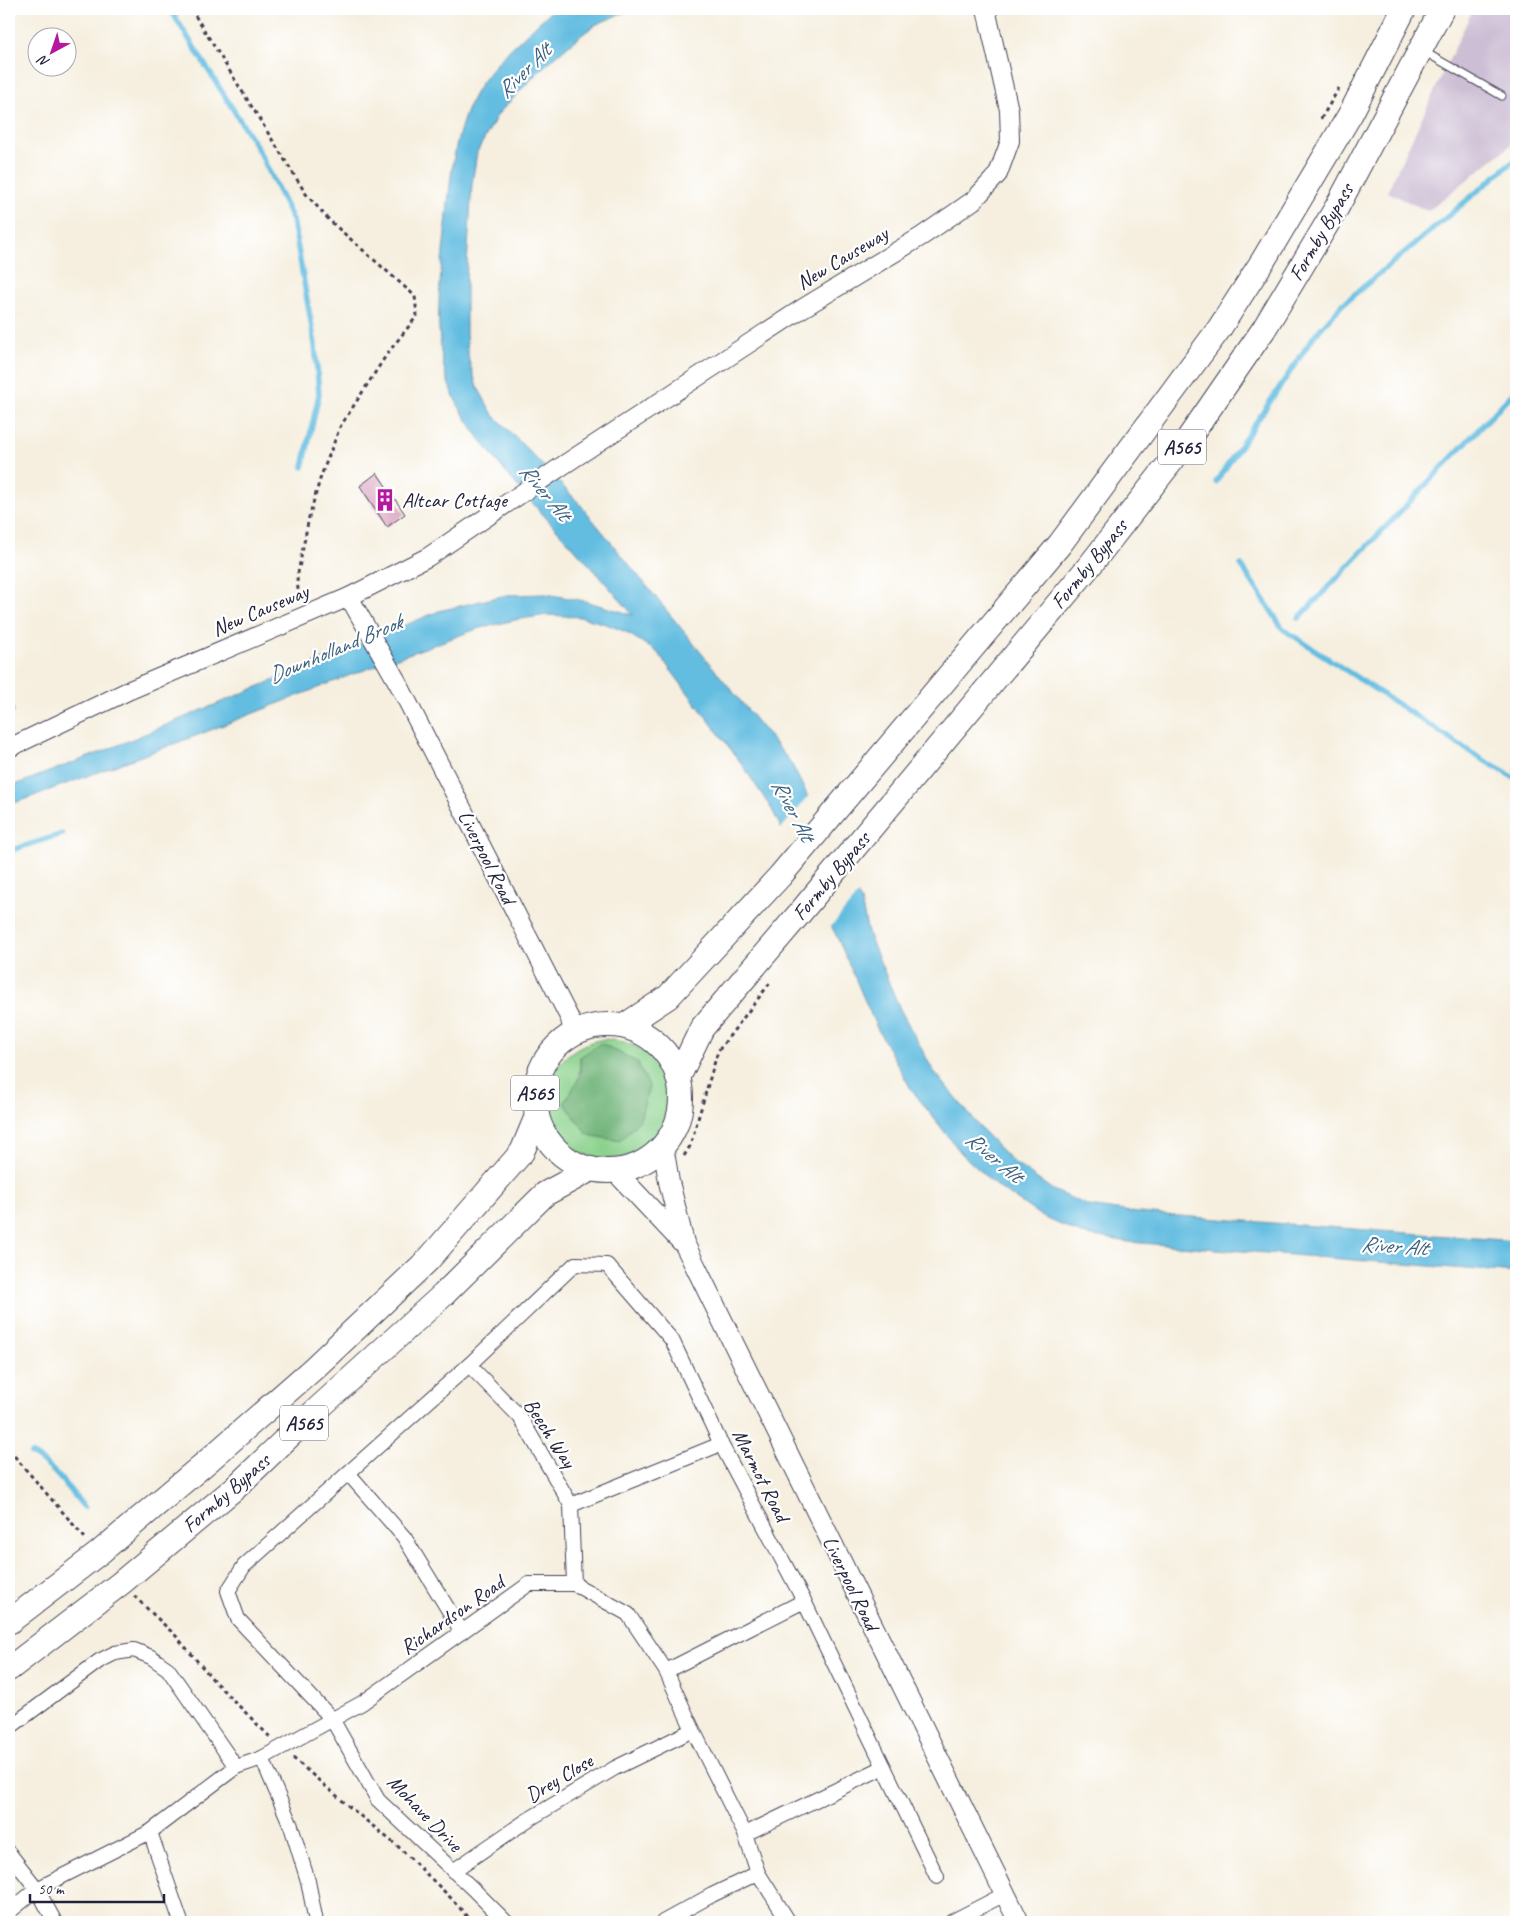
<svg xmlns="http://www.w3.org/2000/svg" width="1525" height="1931" font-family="Caveat,sans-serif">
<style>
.industrial{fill:#ccbed4}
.green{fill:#8bd28d;stroke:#567a64;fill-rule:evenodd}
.forest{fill:#70b478;stroke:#496b5a}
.water{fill:#64bde1;stroke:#43708e}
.pier{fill:#f6efdf}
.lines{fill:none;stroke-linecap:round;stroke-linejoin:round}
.stream{stroke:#64bde1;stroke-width:5.5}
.building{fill:#d18eb1}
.service-casing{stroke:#424154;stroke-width:9}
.minor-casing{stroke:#424154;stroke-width:16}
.tertiary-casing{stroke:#424154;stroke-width:20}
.secondary-casing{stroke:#424154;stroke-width:22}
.trunk-casing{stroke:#424154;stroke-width:26}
.path{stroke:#424154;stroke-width:3;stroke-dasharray:4 4;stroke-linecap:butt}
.service{stroke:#fff;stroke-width:7}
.minor{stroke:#fff;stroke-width:14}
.tertiary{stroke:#fff;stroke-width:18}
.secondary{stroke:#fff;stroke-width:20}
.trunk{stroke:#fff;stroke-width:24}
.labels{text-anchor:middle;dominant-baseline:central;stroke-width:4.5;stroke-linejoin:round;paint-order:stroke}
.shield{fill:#fff;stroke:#646476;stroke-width:1}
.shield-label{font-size:20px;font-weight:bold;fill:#22223b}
.street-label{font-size:21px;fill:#22223b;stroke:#fff}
.poi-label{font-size:21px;fill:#22223b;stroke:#fff;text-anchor:start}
.water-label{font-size:22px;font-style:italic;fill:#3c607d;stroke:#fff}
</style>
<rect width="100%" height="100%" fill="#fff"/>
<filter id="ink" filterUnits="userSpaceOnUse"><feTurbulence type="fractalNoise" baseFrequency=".02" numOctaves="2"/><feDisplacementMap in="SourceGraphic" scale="10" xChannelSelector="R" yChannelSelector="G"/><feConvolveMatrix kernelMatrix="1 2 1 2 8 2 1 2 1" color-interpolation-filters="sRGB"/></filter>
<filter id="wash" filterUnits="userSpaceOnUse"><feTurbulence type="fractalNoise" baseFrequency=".0096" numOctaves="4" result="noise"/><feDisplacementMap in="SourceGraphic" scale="20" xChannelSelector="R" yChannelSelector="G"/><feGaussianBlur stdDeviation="1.12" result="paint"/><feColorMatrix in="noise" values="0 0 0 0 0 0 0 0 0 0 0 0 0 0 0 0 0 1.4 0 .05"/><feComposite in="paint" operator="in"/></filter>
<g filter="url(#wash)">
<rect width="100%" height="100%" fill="#f6efdf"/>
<polygon class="industrial" points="1473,9 1516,9 1516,141 1428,211 1387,192"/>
<path class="green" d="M 604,1039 C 689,1042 688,1155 611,1159 C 539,1162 520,1053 604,1039 ZM 580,1057 L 588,1135 L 565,1101 C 578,1089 580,1074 580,1057 Z"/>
<polygon class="forest" points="601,1043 637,1062 649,1086 640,1120 620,1141 588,1135 564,1103 580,1077 580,1057"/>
<path class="water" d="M 558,9 L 632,9 L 595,25 L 571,43 L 540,70 L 498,114 L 477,152 L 472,184 L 466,281 L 466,334 L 469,361 L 477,386 L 492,413 L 579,503 L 791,763 L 861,901 L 868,933 L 900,1009 L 933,1070 L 983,1131 L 1013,1162 L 1053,1190 L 1089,1206 L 1138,1213 L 1516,1241 L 1516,1273 L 1129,1242 L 1081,1234 L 1041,1216 L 995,1185 L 962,1154 L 911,1089 L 876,1026 L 838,939 L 771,808 L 741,763 L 657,652 L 626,632 L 606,624 L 580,617 L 547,615 L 515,620 L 477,629 L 348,676 L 198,735 L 9,805 L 9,787 L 104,751 L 439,611 L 506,595 L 546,594 L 585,601 L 633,615 C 623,603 612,591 601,578 C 564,536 523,496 489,451 C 476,434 463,416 454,397 C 430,347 440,279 446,225 C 450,182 453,137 473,97 C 490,64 522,39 549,13 Z"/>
<polygon class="pier" points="810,794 860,892 830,928 780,830"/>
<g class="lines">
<g class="stream">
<polyline points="170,9 258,149 293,220 315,345 319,394 303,467"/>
<polyline points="1216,482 1314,336 1343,304 1516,159"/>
<polyline points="1241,565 1283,629 1475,755 1516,779"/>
<polyline points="1299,618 1516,390"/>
<polyline points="9,703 12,711"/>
<polyline points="9,851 62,834"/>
<path d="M 31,1454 C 53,1466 68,1488 84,1507"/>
</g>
</g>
<g id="blocks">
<polygon class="building" points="377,473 405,514 387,527 360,486"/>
</g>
</g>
<g filter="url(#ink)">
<use href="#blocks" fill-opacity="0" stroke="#424154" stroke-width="1"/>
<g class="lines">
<defs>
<polyline id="service" points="1423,51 1502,96"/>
<g id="minor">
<polyline points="469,1365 520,1417 571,1505 721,1444"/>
<polyline points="348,1473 404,1537 462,1632"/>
<polyline points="571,1505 574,1584"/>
<polyline points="666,1671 804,1601"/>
<polyline points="9,1728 99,1661 115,1653 134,1650 151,1657 168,1669 236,1767"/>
<polyline points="262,1758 291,1826 308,1881 316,1922"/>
<polyline points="150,1832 181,1922"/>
<polyline points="745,1834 884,1767"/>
<polyline points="9,1853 37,1889 55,1922"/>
<polyline points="453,1871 526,1821 615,1768 693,1730"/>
<polyline points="9,1912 37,1889 150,1832 236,1767 262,1758 362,1703 529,1584 574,1584 628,1614 666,1671 693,1730 745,1834 758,1873 789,1922"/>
<polyline points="506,1922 475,1891 378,1800 332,1719 238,1619 228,1591 244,1566 469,1365 575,1264 607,1265 672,1340 721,1444 804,1601 937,1877"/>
<polyline points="663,1922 712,1895 758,1873"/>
<polyline points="951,1922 1005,1894"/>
</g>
<g id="tertiary">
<polyline points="349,597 398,683 570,1019 573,1033"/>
<polyline points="9,748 130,690 349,597 428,557 562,466 803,308 922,236 974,200 998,174 1010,141 1009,110 986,9"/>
</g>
<g id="secondary">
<polyline points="663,1146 669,1182 684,1243 1019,1922"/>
<polyline points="615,1171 682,1242"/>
</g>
<g id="trunk">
<circle cx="608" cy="1098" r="73"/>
<polyline points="624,1026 668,997 780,876 1060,544 1219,329 1264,259 1351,113 1404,9"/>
<polyline points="678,1078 702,1028 799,914 1091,564 1184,445 1264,329 1337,207 1442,9"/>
<polyline points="9,1622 99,1553 209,1460 314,1368 428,1260 522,1152 537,1116"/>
<polyline points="9,1669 121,1583 236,1487 311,1415 443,1295 545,1194 591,1169"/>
</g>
</defs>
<use href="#service" class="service-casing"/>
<use href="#minor" class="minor-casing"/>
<use href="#tertiary" class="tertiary-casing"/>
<use href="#secondary" class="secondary-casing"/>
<use href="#trunk" class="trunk-casing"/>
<g class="path">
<polyline points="191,9 306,194 330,221 415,296 417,316 387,354 340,427 321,476 309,517 297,578 299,601"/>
<polyline points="1321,119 1339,88"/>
<polyline points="684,1156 690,1146 718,1051 770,983"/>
<polyline points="9,1450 85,1538"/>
<polyline points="134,1596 176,1636 215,1682 270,1737"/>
<polyline points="293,1758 352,1809 401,1849 454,1901 468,1918 467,1922"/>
</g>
<use href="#service" class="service"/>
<use href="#minor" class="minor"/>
<use href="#tertiary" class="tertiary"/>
<use href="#secondary" class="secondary"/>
<use href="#trunk" class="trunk"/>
</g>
</g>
<defs>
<symbol id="building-bare" viewBox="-9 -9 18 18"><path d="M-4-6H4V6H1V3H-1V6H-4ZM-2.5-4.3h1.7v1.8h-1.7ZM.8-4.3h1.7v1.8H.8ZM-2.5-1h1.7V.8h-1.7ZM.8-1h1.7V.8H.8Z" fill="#b5179e" stroke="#fff" stroke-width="2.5" paint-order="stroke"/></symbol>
</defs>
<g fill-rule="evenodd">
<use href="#building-bare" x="369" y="484" width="32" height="32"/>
</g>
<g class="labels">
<g class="shield">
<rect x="1158" y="429.5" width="48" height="35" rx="4"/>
<rect x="511" y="1075.5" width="48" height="35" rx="4"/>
<rect x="280" y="1405.5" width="48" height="35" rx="4"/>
</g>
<g class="shield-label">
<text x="1182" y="447">A565</text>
<text x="535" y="1093">A565</text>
<text x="304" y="1423">A565</text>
</g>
<g class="street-label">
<text transform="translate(1321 232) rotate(-60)">Formby Bypass</text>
<text transform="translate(842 258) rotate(-31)">New Causeway</text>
<text transform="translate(1089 564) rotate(-51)">Formby Bypass</text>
<text transform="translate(260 610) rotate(-23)">New Causeway</text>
<text transform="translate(487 857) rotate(63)">Liverpool Road</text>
<text transform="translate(831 876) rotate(-50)">Formby Bypass</text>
<text transform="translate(550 1433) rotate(57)">Beech Way</text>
<text transform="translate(761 1475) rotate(63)">Marmot Road</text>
<text transform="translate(226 1493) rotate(-41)">Formby Bypass</text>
<text transform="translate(851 1583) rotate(64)">Liverpool Road</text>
<text transform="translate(452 1615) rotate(-35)">Richardson Road</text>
<text transform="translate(559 1778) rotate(-31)">Drey Close</text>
<text transform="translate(425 1813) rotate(46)">Mohave Drive</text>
</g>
<g class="poi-label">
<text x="402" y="500">Altcar Cottage</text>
</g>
<g class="water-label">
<text transform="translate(524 71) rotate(-45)">River Alt</text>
<text transform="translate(545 492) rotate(50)">River Alt</text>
<text transform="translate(335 649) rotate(-23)">Downholland Brook</text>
<text transform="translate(793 810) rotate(62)">River Alt</text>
<text transform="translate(994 1157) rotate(40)">River Alt</text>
<text transform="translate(1394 1246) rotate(4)">River Alt</text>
</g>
</g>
<rect width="1525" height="1931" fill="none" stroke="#fff" stroke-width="30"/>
<g transform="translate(52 52) rotate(220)"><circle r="24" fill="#ffffff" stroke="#a7a7b1"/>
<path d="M0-4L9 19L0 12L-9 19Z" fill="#b5179e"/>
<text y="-8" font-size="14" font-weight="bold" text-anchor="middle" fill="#22223b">N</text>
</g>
<path d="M30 1894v8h134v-8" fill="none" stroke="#22223b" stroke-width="2.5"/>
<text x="38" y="1894" font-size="15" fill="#22223b" stroke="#ffffff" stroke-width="4" paint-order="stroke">50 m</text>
</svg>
